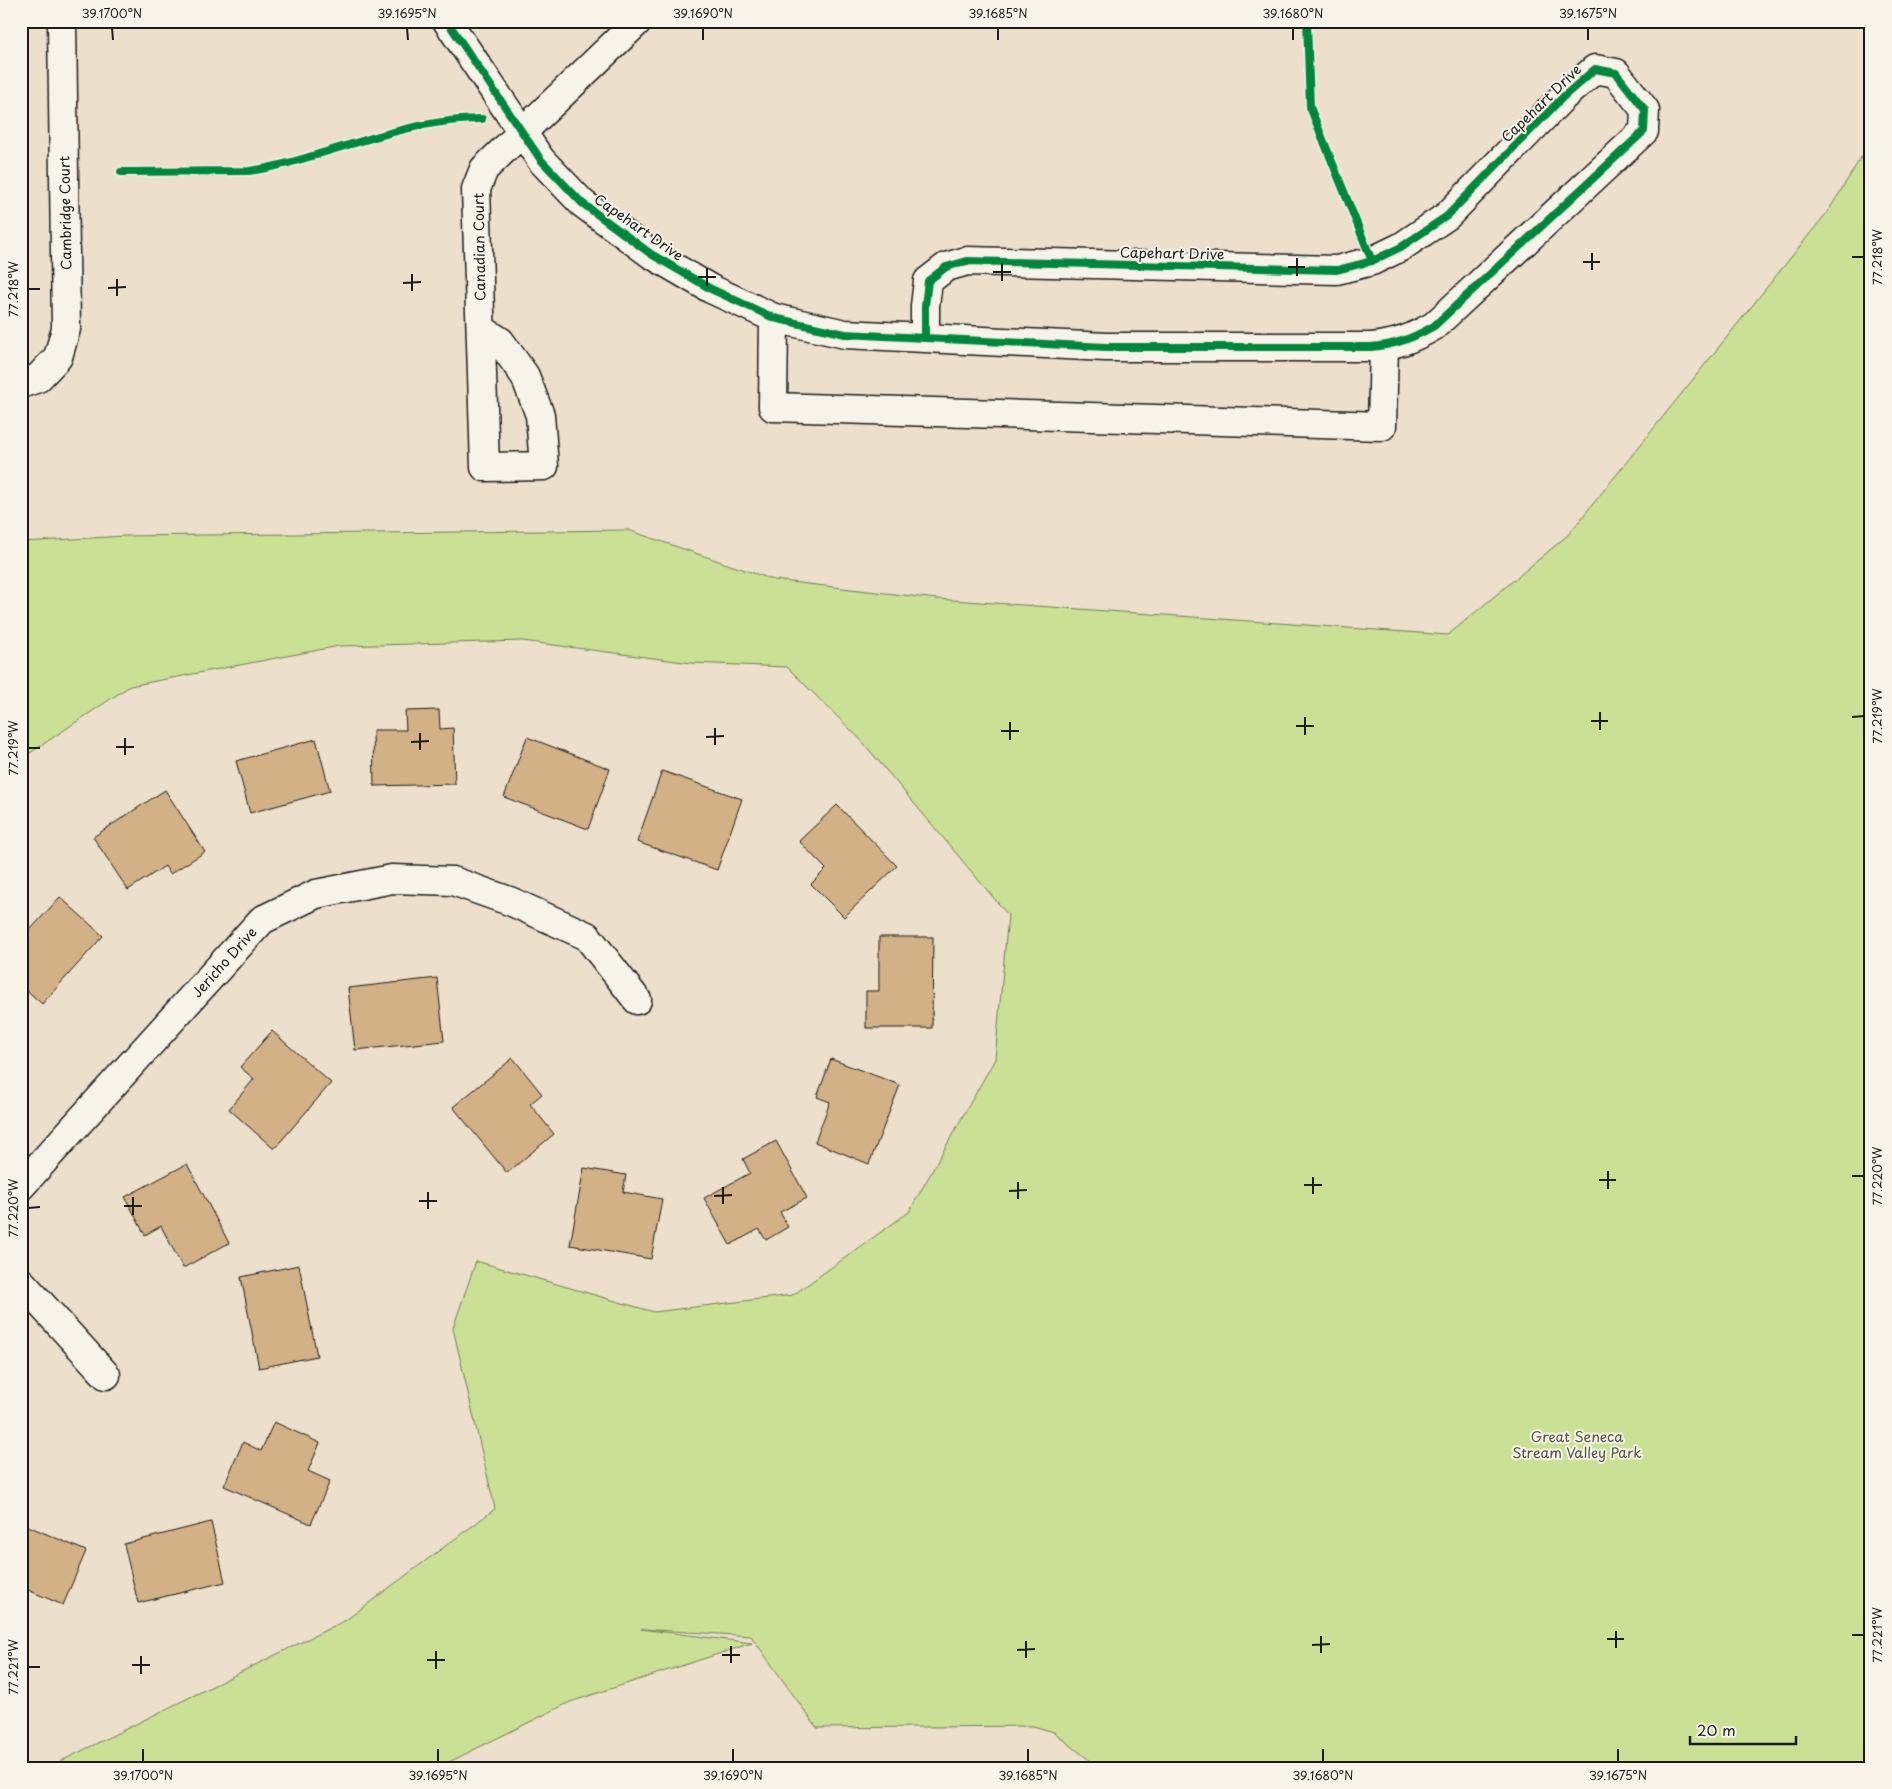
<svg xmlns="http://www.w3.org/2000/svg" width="1892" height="1789" font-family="'Playpen Sans',sans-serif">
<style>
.green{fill:#c9e095;stroke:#727e58}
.building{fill:#d3b186;stroke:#1c1c1c}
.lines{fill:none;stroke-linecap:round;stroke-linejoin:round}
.minor-casing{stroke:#1c1c1c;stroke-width:31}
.minor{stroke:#f7f3e8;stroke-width:28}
.cycleway-casing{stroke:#f7f3e8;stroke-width:11}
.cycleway{stroke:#00873e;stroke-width:8}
.ticks{fill:none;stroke:#1c1c1c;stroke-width:2}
.labels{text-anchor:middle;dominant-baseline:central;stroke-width:4;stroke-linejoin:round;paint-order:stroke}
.street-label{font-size:14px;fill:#1c1c1c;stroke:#f7f3e8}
.park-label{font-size:14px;fill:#505740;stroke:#f7f3e8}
.neatline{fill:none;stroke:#1c1c1c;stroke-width:2}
.ticks-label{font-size:12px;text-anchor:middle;fill:#1c1c1c}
</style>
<rect width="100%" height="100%" fill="#ecdfcb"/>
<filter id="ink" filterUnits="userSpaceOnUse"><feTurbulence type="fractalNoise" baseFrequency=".02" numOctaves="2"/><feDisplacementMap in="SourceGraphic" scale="10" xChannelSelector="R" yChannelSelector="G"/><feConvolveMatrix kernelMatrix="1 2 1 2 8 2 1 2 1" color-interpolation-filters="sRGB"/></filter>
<g filter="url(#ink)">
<polygon class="green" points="1871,141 1871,1768 1099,1768 1054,1732 1033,1726 817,1728 751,1636 641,1629 752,1643 570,1702 437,1768 47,1768 346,1620 495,1509 453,1328 476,1261 654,1312 793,1295 909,1212 995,1059 1008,915 860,739 787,667 691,663 523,641 339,646 130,686 21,759 21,542 125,536 628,530 774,580 937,599 1448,635 1568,535 1829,210"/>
<g class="building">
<polygon points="439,710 440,729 453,728 455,784 374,786 373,730 406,730 405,711"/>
<polygon points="527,737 610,769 588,829 504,797"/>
<polygon points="316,739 330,791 250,813 236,761"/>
<polygon points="662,771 742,799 717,870 637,842"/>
<polygon points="165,790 205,852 170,874 165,866 128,890 93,837"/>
<polygon points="837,805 897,866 844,917 811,884 826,869 799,841"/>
<polygon points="60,897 103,936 42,1004 21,985 21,940"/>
<polygon points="879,937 933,937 932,1028 866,1028 866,991 879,991"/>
<polygon points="437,978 444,1041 355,1050 348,988"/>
<polygon points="272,1031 331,1083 274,1149 229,1109 254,1079 240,1067"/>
<polygon points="513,1058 542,1094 530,1104 554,1134 507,1173 453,1107"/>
<polygon points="831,1059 900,1085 869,1164 815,1142 830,1102 817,1097"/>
<polygon points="776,1141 807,1198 780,1212 788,1227 766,1240 759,1229 730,1245 704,1198 750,1173 743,1159"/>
<polygon points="187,1164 229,1243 183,1268 161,1226 145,1235 125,1197"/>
<polygon points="584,1168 626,1175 623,1192 662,1199 651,1259 570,1245"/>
<polygon points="299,1265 317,1356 259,1368 241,1277"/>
<polygon points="274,1422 320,1443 308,1471 330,1481 311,1524 224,1486 243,1442 261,1451"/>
<polygon points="211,1522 225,1582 138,1603 124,1544"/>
<polygon points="21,1523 86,1551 63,1605 21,1587"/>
</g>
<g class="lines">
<defs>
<g id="minor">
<path d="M 447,21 L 541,160 L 582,203 L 651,254 L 711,289 L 774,318 L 845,334 L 1106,347 L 1371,347 C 1396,345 1413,338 1434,326 L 1644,131 L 1645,110 L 1616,73 L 1595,69 L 1563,97 L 1447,216 L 1401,247 L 1372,261 L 1337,270 L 967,261 L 946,267 L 928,281 L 925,306 L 925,337"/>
<polyline points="774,318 773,407 1382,426 1384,346"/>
<polyline points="481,329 500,341 525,376 540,415 544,466 485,467 477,219 476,189 484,169 638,21"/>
<polyline points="21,384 38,378 58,357 66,329 62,21"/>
<polyline points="21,1186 262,920 316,894 392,879 453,881 512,902 587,936 637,1000"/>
<polyline points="21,1282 106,1375"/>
</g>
</defs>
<use href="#minor" class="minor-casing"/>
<use href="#minor" class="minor"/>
<defs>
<g id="cycleway">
<path d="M 447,21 L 541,160 L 582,203 L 651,254 L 711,289 L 774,318 L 845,334 L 1106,347 L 1371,347 C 1396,345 1413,338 1434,326 L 1644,131 L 1645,110 L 1616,73 L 1595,69 L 1563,97 L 1447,216 L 1401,247 L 1372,261 L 1337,270 L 967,261 L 946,267 L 928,281 L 925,306 L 925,337"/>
<polyline points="1307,21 1310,107 1372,261"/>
<path d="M 121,172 L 249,171 C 286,166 320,153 355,143 C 397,130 439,119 482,119"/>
</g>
</defs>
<use href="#cycleway" class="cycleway-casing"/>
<use href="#cycleway" class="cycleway"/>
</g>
</g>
<path class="ticks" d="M 112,28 L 113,40M 407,28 L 408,40M 703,28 L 703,40M 998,28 L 998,40M 1293,28 L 1293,40M 1588,28 L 1588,40M 1592,253 L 1592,270M 1852,257 L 1864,257M 1297,258 L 1297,276M 1583,262 L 1600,262M 1002,263 L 1002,281M 1288,267 L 1305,267M 707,268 L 707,286M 993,272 L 1011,272M 412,274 L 412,291M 698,277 L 716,277M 117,279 L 117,296M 403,283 L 421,282M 108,288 L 126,287M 28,289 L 40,289M 1600,712 L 1600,730M 1305,717 L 1305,735M 1852,717 L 1864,716M 1591,721 L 1608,721M 1010,722 L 1010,740M 1296,726 L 1314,726M 715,728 L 715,745M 1001,731 L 1019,731M 420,733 L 420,750M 706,737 L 724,736M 125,738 L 125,755M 411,742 L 429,741M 116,747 L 134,747M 28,748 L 40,748M 1608,1171 L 1608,1189M 1852,1176 L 1864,1176M 1313,1177 L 1313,1194M 1599,1180 L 1616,1180M 1018,1182 L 1018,1199M 1304,1185 L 1322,1185M 723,1187 L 723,1204M 1009,1191 L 1027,1190M 428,1192 L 428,1209M 714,1196 L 732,1195M 133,1197 L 133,1215M 419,1201 L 437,1201M 124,1206 L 142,1206M 28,1208 L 40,1207M 1616,1631 L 1616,1648M 1852,1635 L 1864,1635M 1321,1636 L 1321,1653M 1607,1639 L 1624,1639M 1026,1641 L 1026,1658M 1312,1645 L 1330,1644M 731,1646 L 731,1663M 1017,1650 L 1035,1649M 436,1651 L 436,1669M 722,1655 L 740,1655M 141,1656 L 141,1674M 427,1660 L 445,1660M 132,1665 L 150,1665M 28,1667 L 40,1667M 143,1749 L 143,1762M 438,1749 L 438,1762M 733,1749 L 733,1762M 1028,1749 L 1028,1762M 1323,1749 L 1323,1762M 1618,1749 L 1618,1762"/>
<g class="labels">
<g class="street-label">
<text transform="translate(1541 103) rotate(-44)">Capehart Drive</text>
<text transform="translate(65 213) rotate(-91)">Cambridge Court</text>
<text transform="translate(639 227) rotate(35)">Capehart Drive</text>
<text transform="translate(479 247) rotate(-91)">Canadian Court</text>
<text transform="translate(1172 253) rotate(1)">Capehart Drive</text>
<text transform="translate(224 962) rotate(-48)">Jericho Drive</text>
</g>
<g class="park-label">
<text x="1577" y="1436">Great Seneca<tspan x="1577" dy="16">Stream Valley Park</tspan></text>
</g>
</g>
<rect width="1892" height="1789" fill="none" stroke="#f7f3e8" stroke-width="55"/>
<path d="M1690 1736v8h106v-8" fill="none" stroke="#1c1c1c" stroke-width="2.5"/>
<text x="1697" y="1736" font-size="15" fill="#1c1c1c" stroke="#f7f3e8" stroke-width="4" paint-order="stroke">20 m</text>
<rect x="28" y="28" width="1836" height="1734" class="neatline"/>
<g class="ticks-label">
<text x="112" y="18">39.1700°N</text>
<text x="407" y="18">39.1695°N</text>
<text x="703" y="18">39.1690°N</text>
<text x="998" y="18">39.1685°N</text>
<text x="1293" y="18">39.1680°N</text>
<text x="1588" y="18">39.1675°N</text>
<text transform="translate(1878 257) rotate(-90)" y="4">77.218°W</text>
<text transform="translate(14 289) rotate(-90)" y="4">77.218°W</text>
<text transform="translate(1878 716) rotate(-90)" y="4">77.219°W</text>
<text transform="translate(14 748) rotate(-90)" y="4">77.219°W</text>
<text transform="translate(1878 1176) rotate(-90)" y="4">77.220°W</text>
<text transform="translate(14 1208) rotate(-90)" y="4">77.220°W</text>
<text transform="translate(1878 1635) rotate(-90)" y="4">77.221°W</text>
<text transform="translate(14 1667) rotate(-90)" y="4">77.221°W</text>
<text x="143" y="1780">39.1700°N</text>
<text x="438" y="1780">39.1695°N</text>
<text x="733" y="1780">39.1690°N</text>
<text x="1028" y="1780">39.1685°N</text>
<text x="1323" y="1780">39.1680°N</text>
<text x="1618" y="1780">39.1675°N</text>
</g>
</svg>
